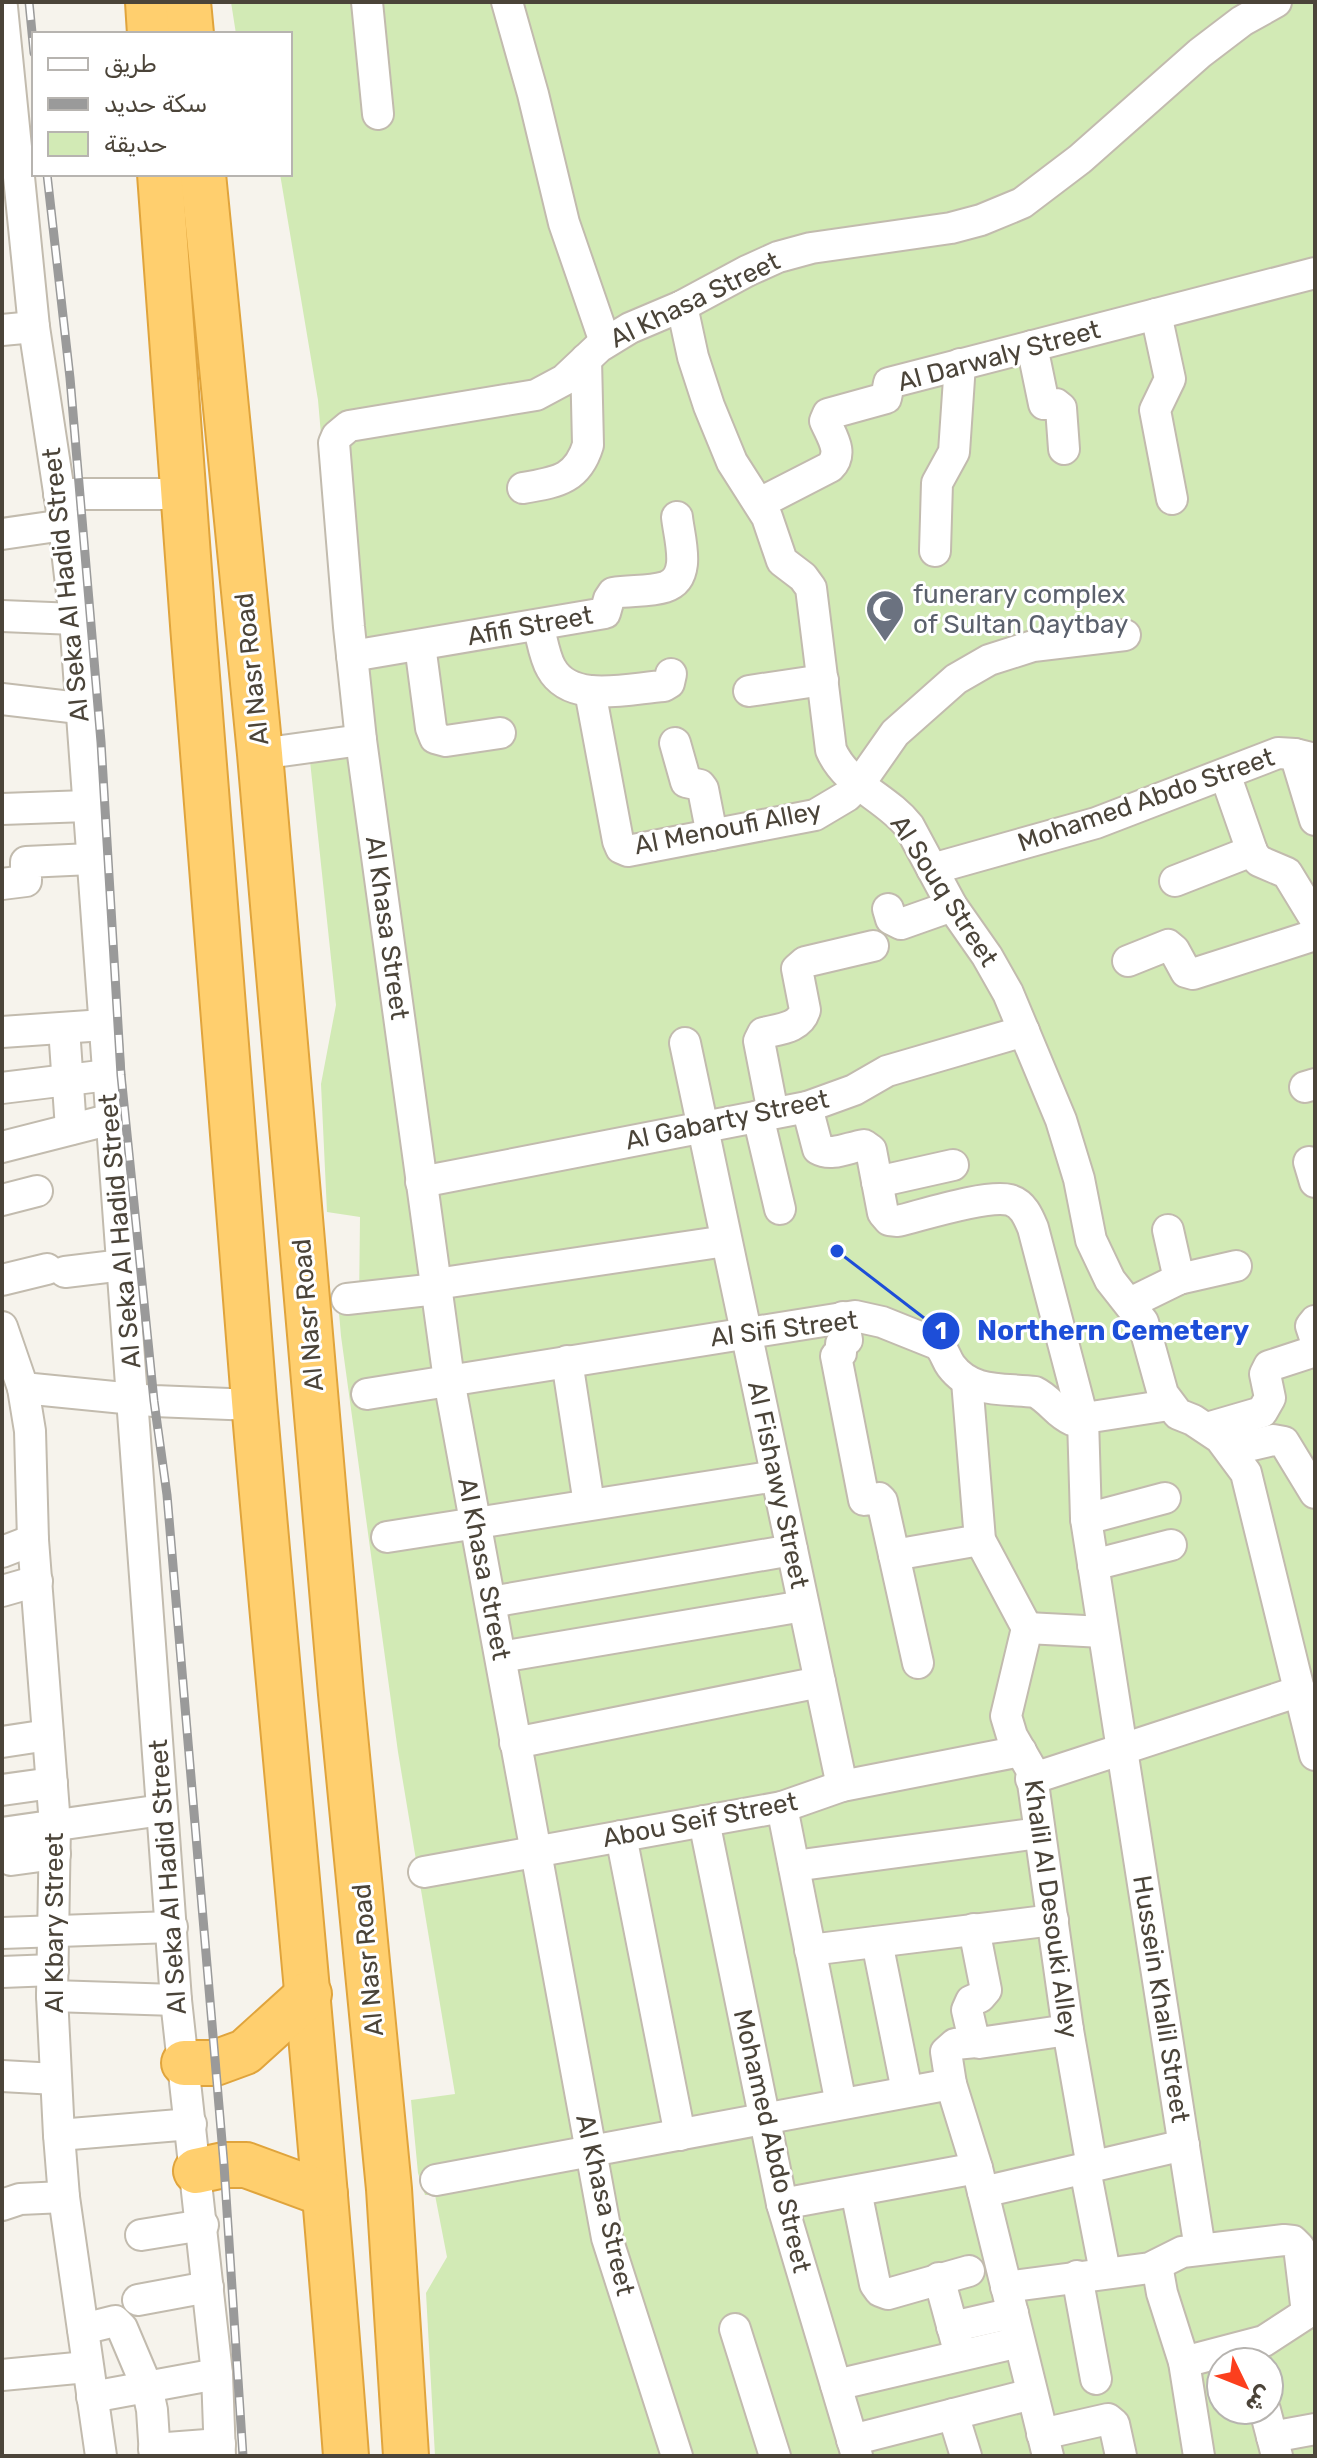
<svg xmlns="http://www.w3.org/2000/svg" width="1317" height="2458" font-family="Rubik,'Noto Sans Arabic',sans-serif">
<style>
.green{fill:#d2eab5;fill-rule:evenodd}
.lines{fill:none;stroke-linecap:round;stroke-linejoin:round}
.minor-casing{stroke:#c2bbae;stroke-width:34}
.highway-casing{stroke:#e0a43c;stroke-width:48}
.minor{stroke:#fff;stroke-width:30}
.highway{stroke:#ffcf6e;stroke-width:44}
.rail-casing{stroke:#9a9a9a;stroke-width:9}
.rail{stroke:#fff;stroke-width:6;stroke-dasharray:18;stroke-linecap:butt}
.labels{text-anchor:middle;dominant-baseline:central;stroke-width:6;stroke-linejoin:round;paint-order:stroke}
.street-label{font-size:26px;fill:#4b4439;stroke:#fff}
.worship-label{font-size:26px;fill:#5b616d;stroke:#fff;text-anchor:start}
.leader{fill:none;stroke:#1d4ed8;stroke-width:3}
.callout-dot{fill:#1d4ed8;stroke:#fff;stroke-width:3}
.mark-label{font-size:24px;text-anchor:middle;font-weight:bold;fill:#fff}
.callout-label{font-size:28px;text-anchor:middle;font-weight:bold;fill:#1d4ed8;stroke:#fff;stroke-width:6;stroke-linejoin:round;paint-order:stroke}
</style>
<rect width="100%" height="100%" fill="#f6f3ec"/>
<path class="green" d="M 231,2 L 1315,2 L 1315,2456 L 435,2456 L 426,2293 L 447,2257 L 435,2195 L 425,2195 L 418,2173 L 411,2100 L 455,2094 L 398,1752 L 341,1336 L 339,1313 L 359,1307 L 360,1217 L 327,1212 L 321,1084 L 336,1005 L 310,761 L 349,757 L 318,400 L 280,174 L 290,174 L 290,34 L 236,34 ZM 1221,2362 L 1269,2362 L 1269,2410 L 1221,2410 Z"/>
<g class="lines">
<defs>
<g id="minor">
<polyline points="367,2 378,114"/>
<polyline points="507,2 533,94 564,223 605,342"/>
<polyline points="2,7 34,327 64,525 75,619 176,2000 217,2374 220,2456"/>
<path d="M 682,306 L 693,357 L 709,406 L 732,462 L 767,517 L 782,561 L 803,577 L 811,588 L 831,750 C 847,786 886,797 909,826 L 952,906 L 987,956 L 1008,993 L 1061,1120 L 1079,1179 L 1091,1240 L 1110,1280 L 1143,1322 L 1163,1394 L 1178,1414 L 1193,1420 L 1220,1438 L 1246,1473 L 1315,1755"/>
<polyline points="1156,314 1170,379 1155,410 1172,499"/>
<polyline points="2,330 34,327"/>
<polyline points="1032,346 1044,404 1056,404 1061,408 1064,449"/>
<path d="M 523,488 C 555,482 577,481 588,445 L 586,359"/>
<polyline points="59,494 182,494"/>
<path d="M 760,503 L 830,467 C 844,453 832,437 825,421 L 828,414 L 886,398 L 889,383 L 1315,273"/>
<polyline points="2,534 64,525"/>
<polyline points="935,551 937,483 954,452 960,364"/>
<polyline points="2,616 75,619"/>
<path d="M 538,625 C 542,638 544,656 551,668 C 571,705 630,688 664,686 L 669,683 L 671,674"/>
<polyline points="420,645 431,728 435,738 446,741 500,733"/>
<path d="M 352,656 L 605,613 L 609,599 L 613,593 C 630,590 649,592 665,587 C 693,578 679,538 677,517"/>
<polyline points="590,691 618,841 621,848 628,851 815,815 847,796 860,783 895,733 956,679 989,660 1033,646 1125,635"/>
<polyline points="749,691 823,680"/>
<polyline points="2,699 79,708"/>
<polyline points="675,743 686,782 700,785 703,789 712,835"/>
<polyline points="260,754 361,740"/>
<polyline points="1295,754 1315,820"/>
<polyline points="1225,774 1253,854 1259,861 1287,873 1315,919"/>
<polyline points="2,809 87,806"/>
<polyline points="932,869 1096,823 1278,753 1295,754 1315,759"/>
<polyline points="1175,881 1252,851"/>
<polyline points="2,884 26,881 26,862 91,859"/>
<polyline points="888,909 891,919 901,924 952,906"/>
<polyline points="1128,961 1168,945 1174,950 1186,972 1193,974 1315,935"/>
<polyline points="64,1028 71,1129"/>
<polyline points="2,1032 104,1025"/>
<polyline points="685,1043 842,1786"/>
<polyline points="1305,1087 1315,1084"/>
<polyline points="2,1088 108,1075"/>
<path d="M 807,1107 L 818,1149 C 832,1157 849,1147 864,1145 L 871,1150 L 883,1213 L 889,1220 L 898,1221 C 923,1215 987,1194 1010,1200 C 1023,1204 1028,1216 1033,1228 L 1083,1419 L 1086,1519 L 1200,2249"/>
<path d="M 773,1113 L 759,1041 L 763,1033 C 780,1029 800,1028 805,1010 L 797,969 L 805,962 L 873,946"/>
<polyline points="758,1116 780,1209"/>
<polyline points="2,1147 112,1119"/>
<polyline points="1309,1162 1315,1182"/>
<polyline points="421,1182 807,1107 854,1090 887,1071 1024,1031"/>
<polyline points="877,1182 953,1165"/>
<polyline points="2,1200 37,1191"/>
<polyline points="1168,1230 1179,1279"/>
<polyline points="65,1272 123,1265"/>
<polyline points="2,1280 47,1269"/>
<polyline points="436,1284 726,1241"/>
<polyline points="347,1299 437,1289"/>
<polyline points="1130,1303 1179,1279 1236,1266"/>
<polyline points="843,1317 847,1340 841,1344 841,1353 836,1356 864,1500 879,1498 882,1501 918,1663"/>
<polyline points="1315,1321 1311,1326 1315,1338"/>
<polyline points="2,1327 23,1388 154,1401 254,1405"/>
<polyline points="567,1361 589,1504"/>
<polyline points="967,1381 980,1540 1027,1628 1006,1716 1012,1736 1031,1769 1068,2030 1092,2167"/>
<polyline points="23,1388 30,1431 33,1540 55,1825 52,1996 59,2135 64,2197 101,2456"/>
<path d="M 367,1394 L 855,1316 L 882,1322 L 937,1344 C 945,1350 945,1358 951,1366 C 972,1394 1004,1388 1035,1392 C 1050,1399 1057,1414 1072,1420 L 1169,1405"/>
<polyline points="1207,1428 1262,1412 1270,1398 1265,1374 1269,1366 1315,1351"/>
<polyline points="1231,1450 1273,1440 1284,1442 1315,1493"/>
<polyline points="1086,1519 1165,1498"/>
<polyline points="387,1537 776,1476"/>
<polyline points="2,1552 33,1540"/>
<polyline points="894,1555 980,1540"/>
<polyline points="1093,1565 1171,1545"/>
<polyline points="2,1591 37,1581"/>
<polyline points="491,1602 792,1550"/>
<polyline points="1027,1628 1103,1632"/>
<polyline points="501,1657 803,1606"/>
<polyline points="2,1742 48,1735"/>
<polyline points="515,1743 820,1682"/>
<polyline points="1031,1779 1300,1691"/>
<polyline points="2,1790 52,1783"/>
<polyline points="782,1807 841,2104"/>
<polyline points="704,1821 782,2204 857,2456"/>
<polyline points="2,1833 162,1810"/>
<polyline points="621,1836 680,2135"/>
<polyline points="11,1860 55,1854"/>
<polyline points="794,1866 1039,1833"/>
<polyline points="424,1872 782,1807 842,1786 1021,1751"/>
<polyline points="974,1929 986,1990 980,1997 971,2001 967,2010 974,2040 979,2043 1068,2030"/>
<polyline points="2,1933 172,1927"/>
<polyline points="877,1942 907,2091"/>
<polyline points="810,1950 1053,1920"/>
<polyline points="2,1972 53,1970"/>
<polyline points="52,1996 176,2000"/>
<polyline points="2,2076 56,2079"/>
<polyline points="951,2084 977,2168 1048,2456"/>
<polyline points="59,2135 191,2124"/>
<polyline points="1085,2169 1105,2272"/>
<polyline points="436,2180 951,2084 946,2052 955,2044 976,2042"/>
<polyline points="856,2191 875,2284 880,2291 888,2294 969,2271"/>
<polyline points="983,2192 1184,2145"/>
<polyline points="782,2204 977,2168"/>
<polyline points="2,2205 20,2199 64,2197"/>
<polyline points="141,2235 203,2225"/>
<polyline points="1157,2265 1162,2293 1184,2362 1199,2456"/>
<polyline points="1077,2276 1096,2379"/>
<polyline points="939,2278 960,2355"/>
<polyline points="1006,2287 1150,2268 1182,2252 1284,2240 1293,2241 1299,2247 1307,2313"/>
<polyline points="138,2300 208,2287"/>
<polyline points="952,2327 1013,2313"/>
<polyline points="83,2329 115,2321 122,2328 147,2387 152,2410 155,2456"/>
<polyline points="735,2329 775,2456"/>
<polyline points="1184,2362 1264,2341 1307,2313 1315,2311"/>
<polyline points="2,2375 87,2367"/>
<polyline points="836,2385 1019,2342"/>
<polyline points="92,2397 217,2374"/>
<polyline points="1265,2410 1277,2456"/>
<polyline points="953,2414 966,2456"/>
<polyline points="1042,2434 1108,2419 1114,2424 1121,2456"/>
<polyline points="1272,2437 1315,2429"/>
<polyline points="852,2440 1032,2394"/>
<polyline points="154,2449 220,2444"/>
<polyline points="677,2456 607,2238 449,1380 361,740 349,627 334,443 337,436 349,426 536,395 564,380 599,347 630,328 682,306 747,271 778,257 811,248 951,228 981,220 1022,203 1080,159 1200,53 1242,21 1276,2"/>
</g>
<g id="highway">
<polyline points="148,2 150,34"/>
<polyline points="188,2 191,34"/>
<path d="M 160,174 C 190,583 219,993 254,1401 C 284,1753 320,2104 346,2456"/>
<polyline points="203,174 260,754 341,1694 389,2189 406,2456"/>
<polyline points="184,2063 215,2063 245,2052 309,1994"/>
<polyline points="196,2171 224,2165 246,2165 325,2194"/>
</g>
</defs>
<use href="#minor" class="minor-casing"/>
<use href="#highway" class="highway-casing"/>
<use href="#minor" class="minor"/>
<use href="#highway" class="highway"/>
<defs>
<g id="rail">
<polyline points="29,2 34,53"/>
<polyline points="47,174 70,378 101,742 121,1075 154,1401 167,1495 224,2165 243,2456"/>
</g>
</defs>
<use href="#rail" class="rail-casing"/>
<use href="#rail" class="rail"/>
</g>
<defs>
<symbol id="mosque-pin" viewBox="-11 -11 22 30"><path d="M0 17L-7.5 6A9.5 9.5 0 1 1 7.5 6Z" fill="#6b7280" stroke="#fff"/><path d="M3.5-4.9A6 6 0 1 0 3.5 4.9A5 5 0 1 1 3.5-4.9Z" fill="#fff"/></symbol>
</defs>
<g fill-rule="evenodd">
<use href="#mosque-pin" x="863" y="587" width="44" height="60"/>
</g>
<g class="labels">
<g class="street-label">
<text transform="translate(695 300) rotate(-26)">Al Khasa Street</text>
<text transform="translate(999 356) rotate(-15)">Al Darwaly Street</text>
<text transform="translate(66 585) rotate(-96)">Al Seka Al Hadid Street</text>
<text transform="translate(530 626) rotate(-10)">Afifi Street</text>
<text transform="translate(252 669) rotate(-96)">Al Nasr Road</text>
<text transform="translate(1146 800) rotate(-19)">Mohamed Abdo Street</text>
<text transform="translate(728 828) rotate(-11)">Al Menoufi Alley</text>
<text transform="translate(944 891) rotate(57)">Al Souq Street</text>
<text transform="translate(387 928) rotate(82)">Al Khasa Street</text>
<text transform="translate(727 1120) rotate(-12)">Al Gabarty Street</text>
<text transform="translate(120 1231) rotate(-95)">Al Seka Al Hadid Street</text>
<text transform="translate(308 1315) rotate(-95)">Al Nasr Road</text>
<text transform="translate(784 1329) rotate(-7)">Al Sifi Street</text>
<text transform="translate(778 1485) rotate(78)">Al Fishawy Street</text>
<text transform="translate(484 1569) rotate(79)">Al Khasa Street</text>
<text transform="translate(700 1820) rotate(-11)">Abou Seif Street</text>
<text transform="translate(168 1877) rotate(-94)">Al Seka Al Hadid Street</text>
<text transform="translate(1051 1909) rotate(82)">Khalil Al Desouki Alley</text>
<text transform="translate(54 1923) rotate(-90)">Al Kbary Street</text>
<text transform="translate(368 1960) rotate(-95)">Al Nasr Road</text>
<text transform="translate(1161 1999) rotate(81)">Hussein Khalil Street</text>
<text transform="translate(772 2141) rotate(77)">Mohamed Abdo Street</text>
<text transform="translate(605 2205) rotate(77)">Al Khasa Street</text>
</g>
<g class="worship-label">
<text x="913" y="594">funerary complex<tspan x="913" dy="30">of Sultan Qaytbay</tspan></text>
</g>
</g>
<path class="leader" d="M837 1251L941 1331"/>
<g class="callout-dot">
<circle cx="837" cy="1251" r="8"/>
<circle cx="941" cy="1331" r="20"/>
</g>
<g class="mark-label">
<text x="941" y="1339">1</text>
</g>
<g class="callout-label">
<text x="1113" y="1340">Northern Cemetery</text>
</g>
<rect width="1317" height="2458" fill="none" stroke="#4b4439" stroke-width="8"/>
<rect x="32" y="32" width="260" height="144" fill="#ffffff" stroke="#b7b4b0" stroke-width="2"/>
<rect x="48" y="58" width="40" height="12" fill="#ffffff" stroke="#b7b4b0" stroke-width="2"/>
<text x="104" y="72" font-size="24" fill="#4b4439">طريق</text>
<rect x="48" y="98" width="40" height="12" fill="#9a9a9a" stroke="#b7b4b0" stroke-width="2"/>
<text x="104" y="112" font-size="24" fill="#4b4439">سكة حديد</text>
<rect x="48" y="132" width="40" height="24" fill="#d2eab5" stroke="#b7b4b0" stroke-width="2"/>
<text x="104" y="152" font-size="24" fill="#4b4439">حديقة</text>
<g transform="translate(1245 2386) rotate(133)"><circle r="38" fill="#ffffff" stroke="#b7b4b0" stroke-width="2"/>
<path d="M0-6L14 30L0 20L-14 30Z" fill="#fc3f1d"/>
<text y="-12" font-size="22" font-weight="bold" text-anchor="middle" fill="#4b4439">ش</text>
</g>
</svg>
